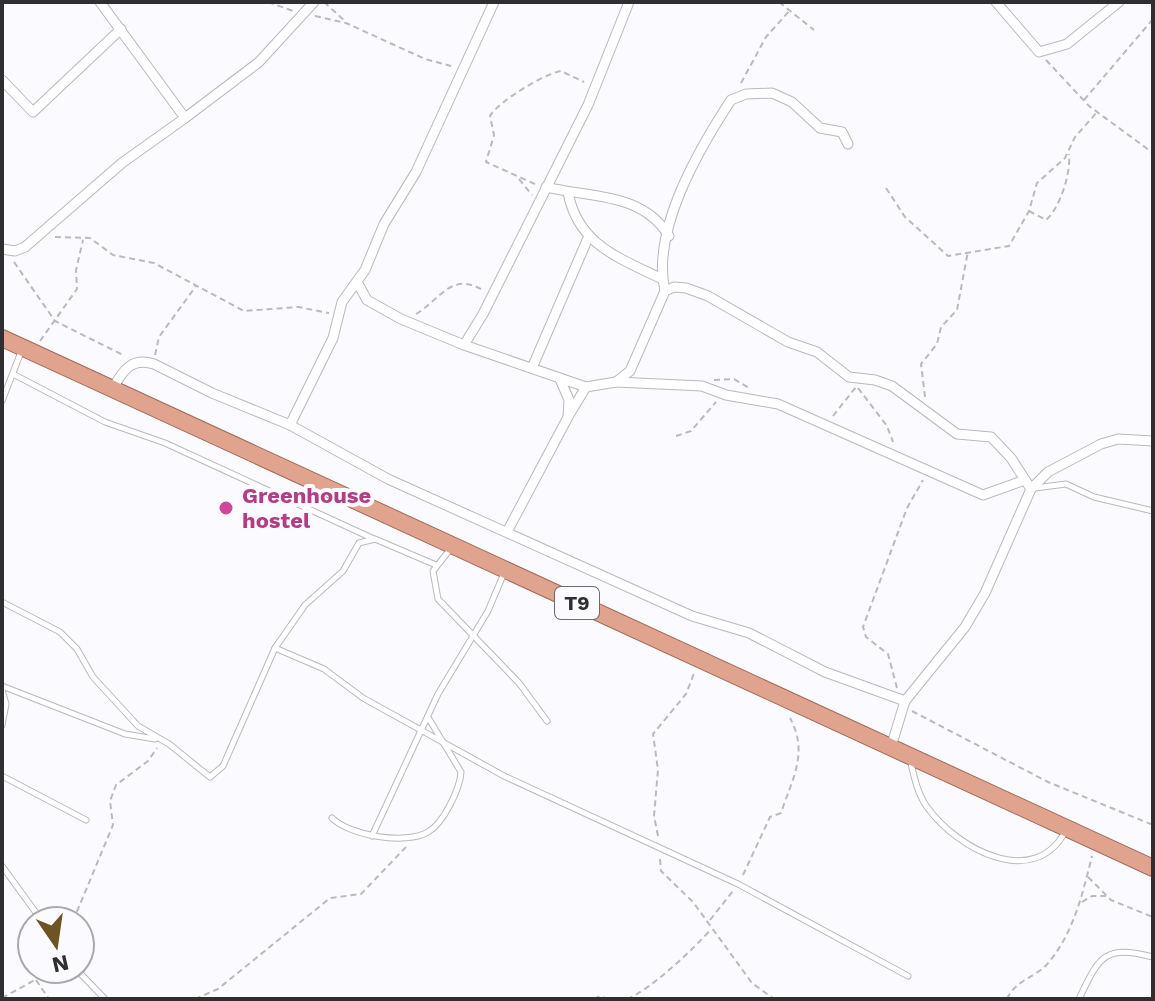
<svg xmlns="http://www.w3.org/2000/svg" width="1155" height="1001" font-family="'Work Sans',sans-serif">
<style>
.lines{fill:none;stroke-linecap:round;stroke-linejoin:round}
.service-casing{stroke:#b8b8be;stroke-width:7}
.minor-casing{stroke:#b8b8be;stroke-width:11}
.trunk-casing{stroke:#9e6b5b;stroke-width:18}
.path{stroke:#bababe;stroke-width:2;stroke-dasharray:6 4;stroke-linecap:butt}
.service{stroke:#fff;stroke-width:5}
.minor{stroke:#fff;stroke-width:9}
.trunk{stroke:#e0a38e;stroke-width:16}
.hotel-dot{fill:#d1479c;stroke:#fbfbff;stroke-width:3}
.labels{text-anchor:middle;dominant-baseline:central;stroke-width:8;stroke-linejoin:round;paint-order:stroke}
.shield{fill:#fbfbff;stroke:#6c6c70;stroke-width:2}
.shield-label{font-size:20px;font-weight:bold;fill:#2f2f32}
.hotel-label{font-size:22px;font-weight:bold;fill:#b23c85;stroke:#fbfbff;text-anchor:start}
</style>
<rect width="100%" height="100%" fill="#fbfbff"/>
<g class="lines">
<defs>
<g id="service">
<polyline points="13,374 105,422 165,443 374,539"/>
<polyline points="2,401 21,352"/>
<polyline points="1035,488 1066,484 1094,497 1153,511"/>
<polyline points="452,547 433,571 438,599 519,683 547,721"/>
<polyline points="2,602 60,632 77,649 93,677 138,726 169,744 210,777 223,766 275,648 305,605 343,571 359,543 375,539 436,565"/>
<polyline points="275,648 324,669 363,698 504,776 738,884 908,976"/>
<polyline points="2,686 125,734 155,739"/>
<polyline points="2,690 6,704 2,725"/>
<path d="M 910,759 C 914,776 917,793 927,807 C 957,849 1035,891 1066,830"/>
<polyline points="2,776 86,820"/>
<path d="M 332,818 C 350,836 406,845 428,832 C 443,824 460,789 461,772 L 429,719"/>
<polyline points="372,836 438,694 488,611 504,573"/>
<polyline points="2,866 42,921"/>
<polyline points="76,969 105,999"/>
<path d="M 1079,999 C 1099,957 1104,944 1153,957"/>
</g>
<g id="minor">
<polyline points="996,2 1039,52 1067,44 1119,2"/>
<polyline points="2,80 33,112 121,29"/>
<polyline points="185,118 259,62 314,2"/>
<path d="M 546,187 C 591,198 642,192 669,236"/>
<path d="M 568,192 C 577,244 619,258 662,279"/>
<polyline points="2,249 15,251 25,247 122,163 185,118 100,2"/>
<polyline points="357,282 367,300 401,319 464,345 586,387 616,382 630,371 665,291 674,287 686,288 708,296 788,342 817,352 849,377 875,380 892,386 957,434 991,437 1011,458 1031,489"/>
<path d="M 665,291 C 651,230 699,149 731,100 L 746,94 L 772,93 L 792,102 L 820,128 L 842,132 L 848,144"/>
<polyline points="464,345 483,314 588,105 629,2"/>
<polyline points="532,368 588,238"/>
<polyline points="616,382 702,386 726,395 778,404 983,495 1025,480"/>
<path d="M 113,388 C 123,370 132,357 154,364 L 212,393 L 290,425 L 388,479 L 692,616 L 749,633 L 825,672 L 905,701"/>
<polyline points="569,415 586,387"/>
<polyline points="290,425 333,338 342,302 365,270 384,224 416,172 494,2"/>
<polyline points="508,530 568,417 569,400 560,379"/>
<polyline points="891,747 905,701 965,627 985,593 1031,489 1048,472 1101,444 1118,439 1153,441"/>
</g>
<polyline id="trunk" points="2,338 1153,868"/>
</defs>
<use href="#service" class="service-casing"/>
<use href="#minor" class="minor-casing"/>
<use href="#trunk" class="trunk-casing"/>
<g class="path">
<polyline points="268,2 293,11"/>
<polyline points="324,2 345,21"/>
<polyline points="779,2 814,30"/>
<polyline points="315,16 346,23 425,59 451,66"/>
<polyline points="1046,60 1089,106 1153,153"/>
<polyline points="741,83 766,37 790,10"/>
<polyline points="1084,100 1153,19"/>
<polyline points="519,179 532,195"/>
<path d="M 535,184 L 486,162 L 494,135 L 490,116 C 499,101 544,74 561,71 L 584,82"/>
<polyline points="886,188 905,217 948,256 1009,246 1029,211 1037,183 1065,158 1075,137 1097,112"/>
<path d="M 1029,211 L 1046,220 C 1060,208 1071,173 1069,154"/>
<polyline points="55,237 90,238 113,255 154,263 244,311 298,307 329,313"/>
<polyline points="14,262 55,321 125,356"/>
<path d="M 416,314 C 440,300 452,270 484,291"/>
<polyline points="40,341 77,289 76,270 83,240"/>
<polyline points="155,355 159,337 196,286"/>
<polyline points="714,380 734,379 749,388"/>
<polyline points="858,388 887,426 893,442"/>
<polyline points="925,397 921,364 937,344 941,327 957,310 968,251"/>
<polyline points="833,416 856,387"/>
<polyline points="676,436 691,431 716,402"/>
<polyline points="897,688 888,654 866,637 863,627 907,508 923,480"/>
<polyline points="912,711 1048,782 1153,825"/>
<polyline points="658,836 654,816 658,770 653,734 686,694 695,671"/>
<polyline points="660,859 661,871 693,902 752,983 774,999"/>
<path d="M 743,875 L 770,817 L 781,813 C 792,779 809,753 790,718"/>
<polyline points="1088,877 1111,900 1153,917"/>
<polyline points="1082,902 1092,896 1106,896"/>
<polyline points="710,920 733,891"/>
<polyline points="73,921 113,825 110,801 116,785 148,761 157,748"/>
<polyline points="36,980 49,999"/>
<polyline points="2,998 55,969"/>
<polyline points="195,999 218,989 330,898 361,894 406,847"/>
<polyline points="594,999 600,996 608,999"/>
<path d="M 627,999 C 649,991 696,947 711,929"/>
<path d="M 1007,999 C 1016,979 1036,978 1049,962 C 1074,932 1083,892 1092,856"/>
</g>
<use href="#service" class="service"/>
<use href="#minor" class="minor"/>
<use href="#trunk" class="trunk"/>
</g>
<circle class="hotel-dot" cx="226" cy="508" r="8"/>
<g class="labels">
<rect class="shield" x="555" y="587" width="44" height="32" rx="6"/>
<g class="shield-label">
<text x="577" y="603">T9</text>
</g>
<g class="hotel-label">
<text x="242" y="495">Greenhouse<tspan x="242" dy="25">hostel</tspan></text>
</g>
</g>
<rect width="1155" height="1001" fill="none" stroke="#2f2f32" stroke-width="8"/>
<g transform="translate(56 945) rotate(167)"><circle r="38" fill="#fbfbff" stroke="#a9a9ad" stroke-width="2"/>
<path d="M0-6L14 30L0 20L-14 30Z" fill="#6c5424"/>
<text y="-12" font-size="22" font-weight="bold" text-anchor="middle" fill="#2f2f32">N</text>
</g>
</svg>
